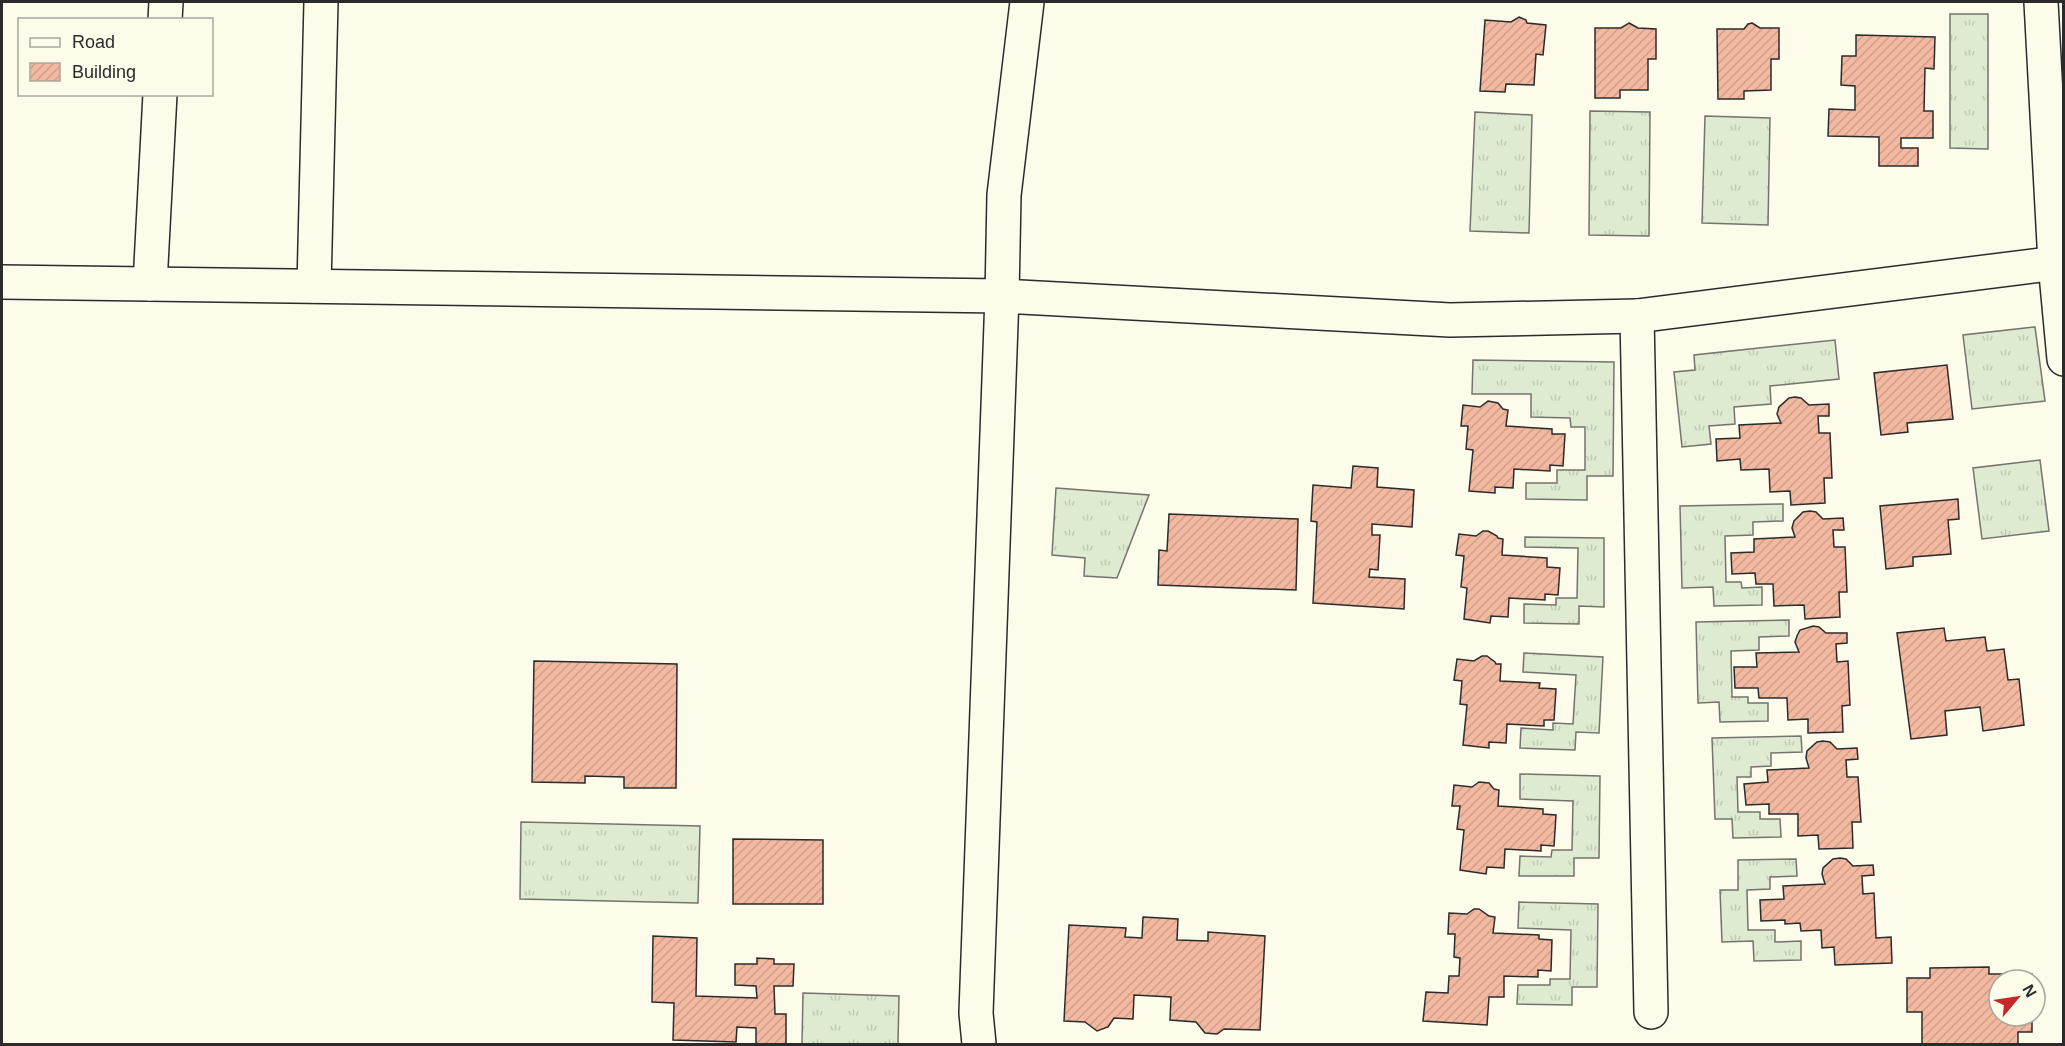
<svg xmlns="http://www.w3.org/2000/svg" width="2065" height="1046" font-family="Helvetica,sans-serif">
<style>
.grass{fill:url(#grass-tufts);stroke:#74746e;stroke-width:1.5}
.building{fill:url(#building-hatch);stroke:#2b2b2b;stroke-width:1.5}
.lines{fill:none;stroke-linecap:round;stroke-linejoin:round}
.minor-casing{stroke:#2b2b2b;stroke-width:36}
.minor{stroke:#fdfbea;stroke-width:33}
</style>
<defs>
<pattern id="grass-tufts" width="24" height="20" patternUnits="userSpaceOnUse" patternTransform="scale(1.5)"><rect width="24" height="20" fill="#deebd1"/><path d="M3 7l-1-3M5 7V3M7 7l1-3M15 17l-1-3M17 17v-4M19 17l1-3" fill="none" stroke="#bfcab4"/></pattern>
<pattern id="building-hatch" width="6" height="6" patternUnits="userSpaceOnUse" patternTransform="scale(1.5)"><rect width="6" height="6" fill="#f2b8a0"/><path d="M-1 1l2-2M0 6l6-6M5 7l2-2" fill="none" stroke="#d09e8a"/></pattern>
</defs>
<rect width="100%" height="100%" fill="#fdfbea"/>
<g class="grass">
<polygon points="1950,14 1988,14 1988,149 1950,148"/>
<polygon points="1590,111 1650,112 1649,236 1589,235"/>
<polygon points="1475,112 1532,115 1529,233 1470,231"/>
<polygon points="1705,116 1770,118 1768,225 1702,223"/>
<polygon points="2035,327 2045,401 1972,409 1963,335"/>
<polygon points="1835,340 1839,379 1770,386 1771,404 1734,407 1735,424 1709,426 1711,444 1682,447 1674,372 1695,370 1694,355"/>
<polygon points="1473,360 1614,362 1613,476 1587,476 1587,500 1526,499 1526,483 1557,483 1557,470 1585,470 1585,427 1571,427 1570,418 1531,417 1531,394 1472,394"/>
<polygon points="2040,460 2049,531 1982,539 1973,468"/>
<polygon points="1056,488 1149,495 1117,578 1084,576 1085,558 1052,555"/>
<polygon points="1783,504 1783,521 1753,522 1753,535 1725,536 1726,582 1741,582 1742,588 1762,587 1762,605 1714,606 1713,587 1682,588 1680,506"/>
<polygon points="1525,537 1604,538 1604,607 1579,606 1579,624 1524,623 1524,604 1556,605 1556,598 1577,598 1578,548 1525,547"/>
<polygon points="1789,620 1789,636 1759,637 1759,650 1731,651 1732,697 1748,697 1748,703 1768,703 1768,721 1720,722 1719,702 1698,703 1696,622"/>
<polygon points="1524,653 1603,657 1599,733 1576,732 1575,750 1520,748 1521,728 1553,730 1553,723 1573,724 1576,675 1523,672"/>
<polygon points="1801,736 1802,752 1771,753 1771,766 1751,767 1751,777 1737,777 1738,812 1760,812 1760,819 1780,819 1781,837 1733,838 1732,819 1715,819 1712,738"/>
<polygon points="1520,774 1600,776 1599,858 1574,858 1574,876 1519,876 1520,856 1551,857 1552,850 1572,850 1573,801 1520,799"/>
<polygon points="521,822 700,826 698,903 520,899"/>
<polygon points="1796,859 1797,876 1770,877 1770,889 1747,890 1748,930 1775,930 1775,942 1801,941 1801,960 1754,961 1753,941 1722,942 1720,890 1738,890 1738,860"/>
<polygon points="1519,902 1598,904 1597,987 1572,987 1572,1005 1517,1004 1518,985 1550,985 1550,979 1570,979 1571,930 1518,928"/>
<polygon points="803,993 899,996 898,1044 802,1044"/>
</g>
<g class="building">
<polygon points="1519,17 1526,20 1527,23 1546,25 1543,55 1536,54 1534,85 1506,84 1505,92 1480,91 1485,20 1511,22"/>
<polygon points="1629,23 1638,28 1656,29 1656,59 1648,59 1648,90 1620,90 1620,98 1595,98 1595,28 1621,28"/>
<polygon points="1752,23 1760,28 1779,28 1779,59 1771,59 1771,90 1744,91 1744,99 1718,99 1717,29 1744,29 1748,24"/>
<polygon points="1856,35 1935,37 1934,69 1925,68 1924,111 1933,111 1933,138 1901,138 1901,148 1918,148 1918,166 1879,166 1879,137 1828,136 1829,109 1855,110 1855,86 1841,85 1842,56 1856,56"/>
<polygon points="1947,365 1953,419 1907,423 1908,432 1881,435 1874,373"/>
<polygon points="1795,397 1801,398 1809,405 1829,404 1829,416 1818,416 1819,433 1830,433 1832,478 1824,478 1825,503 1791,505 1790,491 1770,492 1769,469 1741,470 1740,459 1717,461 1716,439 1740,438 1739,425 1781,423 1777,414 1779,407 1789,398"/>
<polygon points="1488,401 1498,403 1503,409 1508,410 1506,426 1552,429 1552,434 1565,434 1563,466 1550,465 1550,471 1514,469 1513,488 1495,487 1495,493 1469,491 1473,450 1466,449 1468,426 1461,426 1463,405 1480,407"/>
<polygon points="1353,466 1378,468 1377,487 1414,490 1412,527 1372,524 1372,535 1380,535 1378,570 1370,569 1369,577 1405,579 1404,609 1313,603 1317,522 1311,521 1313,485 1351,488"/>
<polygon points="1958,499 1959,519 1948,520 1951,554 1913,557 1913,566 1886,569 1880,506"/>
<polygon points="1810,511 1816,512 1823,519 1843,518 1844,530 1833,530 1834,547 1845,547 1847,592 1839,592 1840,617 1805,619 1804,605 1774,606 1773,584 1756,584 1755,573 1732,574 1731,553 1754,552 1754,539 1795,537 1792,528 1794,521 1803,512"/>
<polygon points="1169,514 1298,519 1296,590 1158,585 1159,550 1167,551"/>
<polygon points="1483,531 1488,531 1497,536 1498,538 1503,539 1502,555 1547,558 1547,567 1560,568 1558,595 1545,594 1545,600 1509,598 1508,617 1491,616 1490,623 1464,619 1467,588 1461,587 1464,556 1456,555 1459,534 1476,536"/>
<polygon points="1813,626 1819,627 1826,633 1847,633 1847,643 1836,644 1837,662 1848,661 1850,705 1842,706 1843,732 1808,733 1808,719 1788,720 1787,698 1759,698 1758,688 1735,688 1734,667 1757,667 1756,653 1799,652 1795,642 1797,636 1800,630"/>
<polygon points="1944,628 1946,641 1985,637 1987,651 2004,649 2008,680 2019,679 2024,725 1983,731 1980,707 1945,711 1947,735 1911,739 1897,633"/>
<polygon points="1482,656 1487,656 1495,662 1496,664 1501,664 1500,681 1540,683 1539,688 1556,689 1554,720 1544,720 1544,726 1507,724 1506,743 1489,742 1489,748 1463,745 1467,705 1460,704 1462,681 1454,680 1457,659 1474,661"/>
<polygon points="534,661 677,664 676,788 624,788 624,777 585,776 585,783 532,782"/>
<polygon points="1823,741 1830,742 1837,749 1857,748 1858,759 1846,760 1847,777 1858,777 1861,822 1852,822 1853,848 1819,849 1818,835 1798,836 1798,814 1769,814 1769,804 1746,805 1744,784 1768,782 1767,770 1809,768 1806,758 1807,751 1817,742"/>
<polygon points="1479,782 1489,783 1494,789 1499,790 1498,806 1543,809 1543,814 1556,815 1554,846 1541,845 1541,851 1505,849 1504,868 1487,867 1486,874 1460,870 1464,830 1457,829 1460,806 1452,806 1454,785 1472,787"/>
<polygon points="733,839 823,840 823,904 733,904"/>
<polygon points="1840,858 1846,859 1853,866 1873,865 1874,875 1862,876 1863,894 1874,893 1876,938 1891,937 1892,963 1835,965 1834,947 1822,948 1821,930 1801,931 1800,923 1785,924 1785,920 1761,921 1760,900 1784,899 1783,886 1825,884 1822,874 1823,868 1833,859"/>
<polygon points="1474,909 1479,909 1489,916 1495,917 1493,933 1539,935 1539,939 1552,940 1551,971 1538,970 1538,977 1504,976 1504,997 1489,997 1487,1025 1423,1021 1426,992 1448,993 1449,976 1459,976 1460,958 1454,957 1455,934 1448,934 1449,913 1467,914"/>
<polygon points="1143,917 1178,919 1177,940 1208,941 1208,932 1265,936 1260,1030 1224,1029 1217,1034 1205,1033 1196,1022 1170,1020 1171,997 1134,995 1133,1019 1114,1018 1108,1027 1097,1031 1085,1022 1064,1021 1069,925 1126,928 1125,937 1142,938"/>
<polygon points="653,936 697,938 696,996 757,998 756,986 735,985 735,964 757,964 757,958 774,959 774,964 794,964 793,986 774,986 775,1014 786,1014 786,1044 756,1044 756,1028 737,1027 736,1042 673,1040 674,1003 652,1002"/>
<polygon points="1989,967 1989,974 2032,974 2032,980 1999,980 1999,1016 2032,1016 2032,1032 2018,1032 2018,1044 1922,1044 1922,1012 1907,1012 1907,978 1930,978 1930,968"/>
</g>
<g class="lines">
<defs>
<g id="minor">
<polyline points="2041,2 2055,263 2064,359"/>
<polyline points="165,20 166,2"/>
<polyline points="2,282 1002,296 1004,195 1027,2"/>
<polyline points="150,284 160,94"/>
<polyline points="314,286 321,2"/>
<polyline points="1637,316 1651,1012"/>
<polyline points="979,1044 976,1013 1002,296 1450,320 1637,316 2064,262"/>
</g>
</defs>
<use href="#minor" class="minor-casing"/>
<use href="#minor" class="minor"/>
</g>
<rect width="2065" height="1046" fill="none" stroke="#2b2b2b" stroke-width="6"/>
<rect x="18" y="18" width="195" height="78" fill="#fdfbea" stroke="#a9a89e" stroke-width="1.5"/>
<rect x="30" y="38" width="30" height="9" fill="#fdfbea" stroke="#a9a89e" stroke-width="1.5"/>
<text x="72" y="48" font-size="18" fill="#2b2b2b">Road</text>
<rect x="30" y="63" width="30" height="18" fill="url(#building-hatch)" stroke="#a9a89e" stroke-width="1.5"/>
<text x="72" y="78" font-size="18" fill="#2b2b2b">Building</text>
<g transform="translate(2017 998) rotate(61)"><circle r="28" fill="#fdfbea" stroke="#a9a89e" stroke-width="1.5"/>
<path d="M0-4.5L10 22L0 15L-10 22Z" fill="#c62828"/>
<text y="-9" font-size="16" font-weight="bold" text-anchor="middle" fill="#2b2b2b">N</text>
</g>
</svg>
